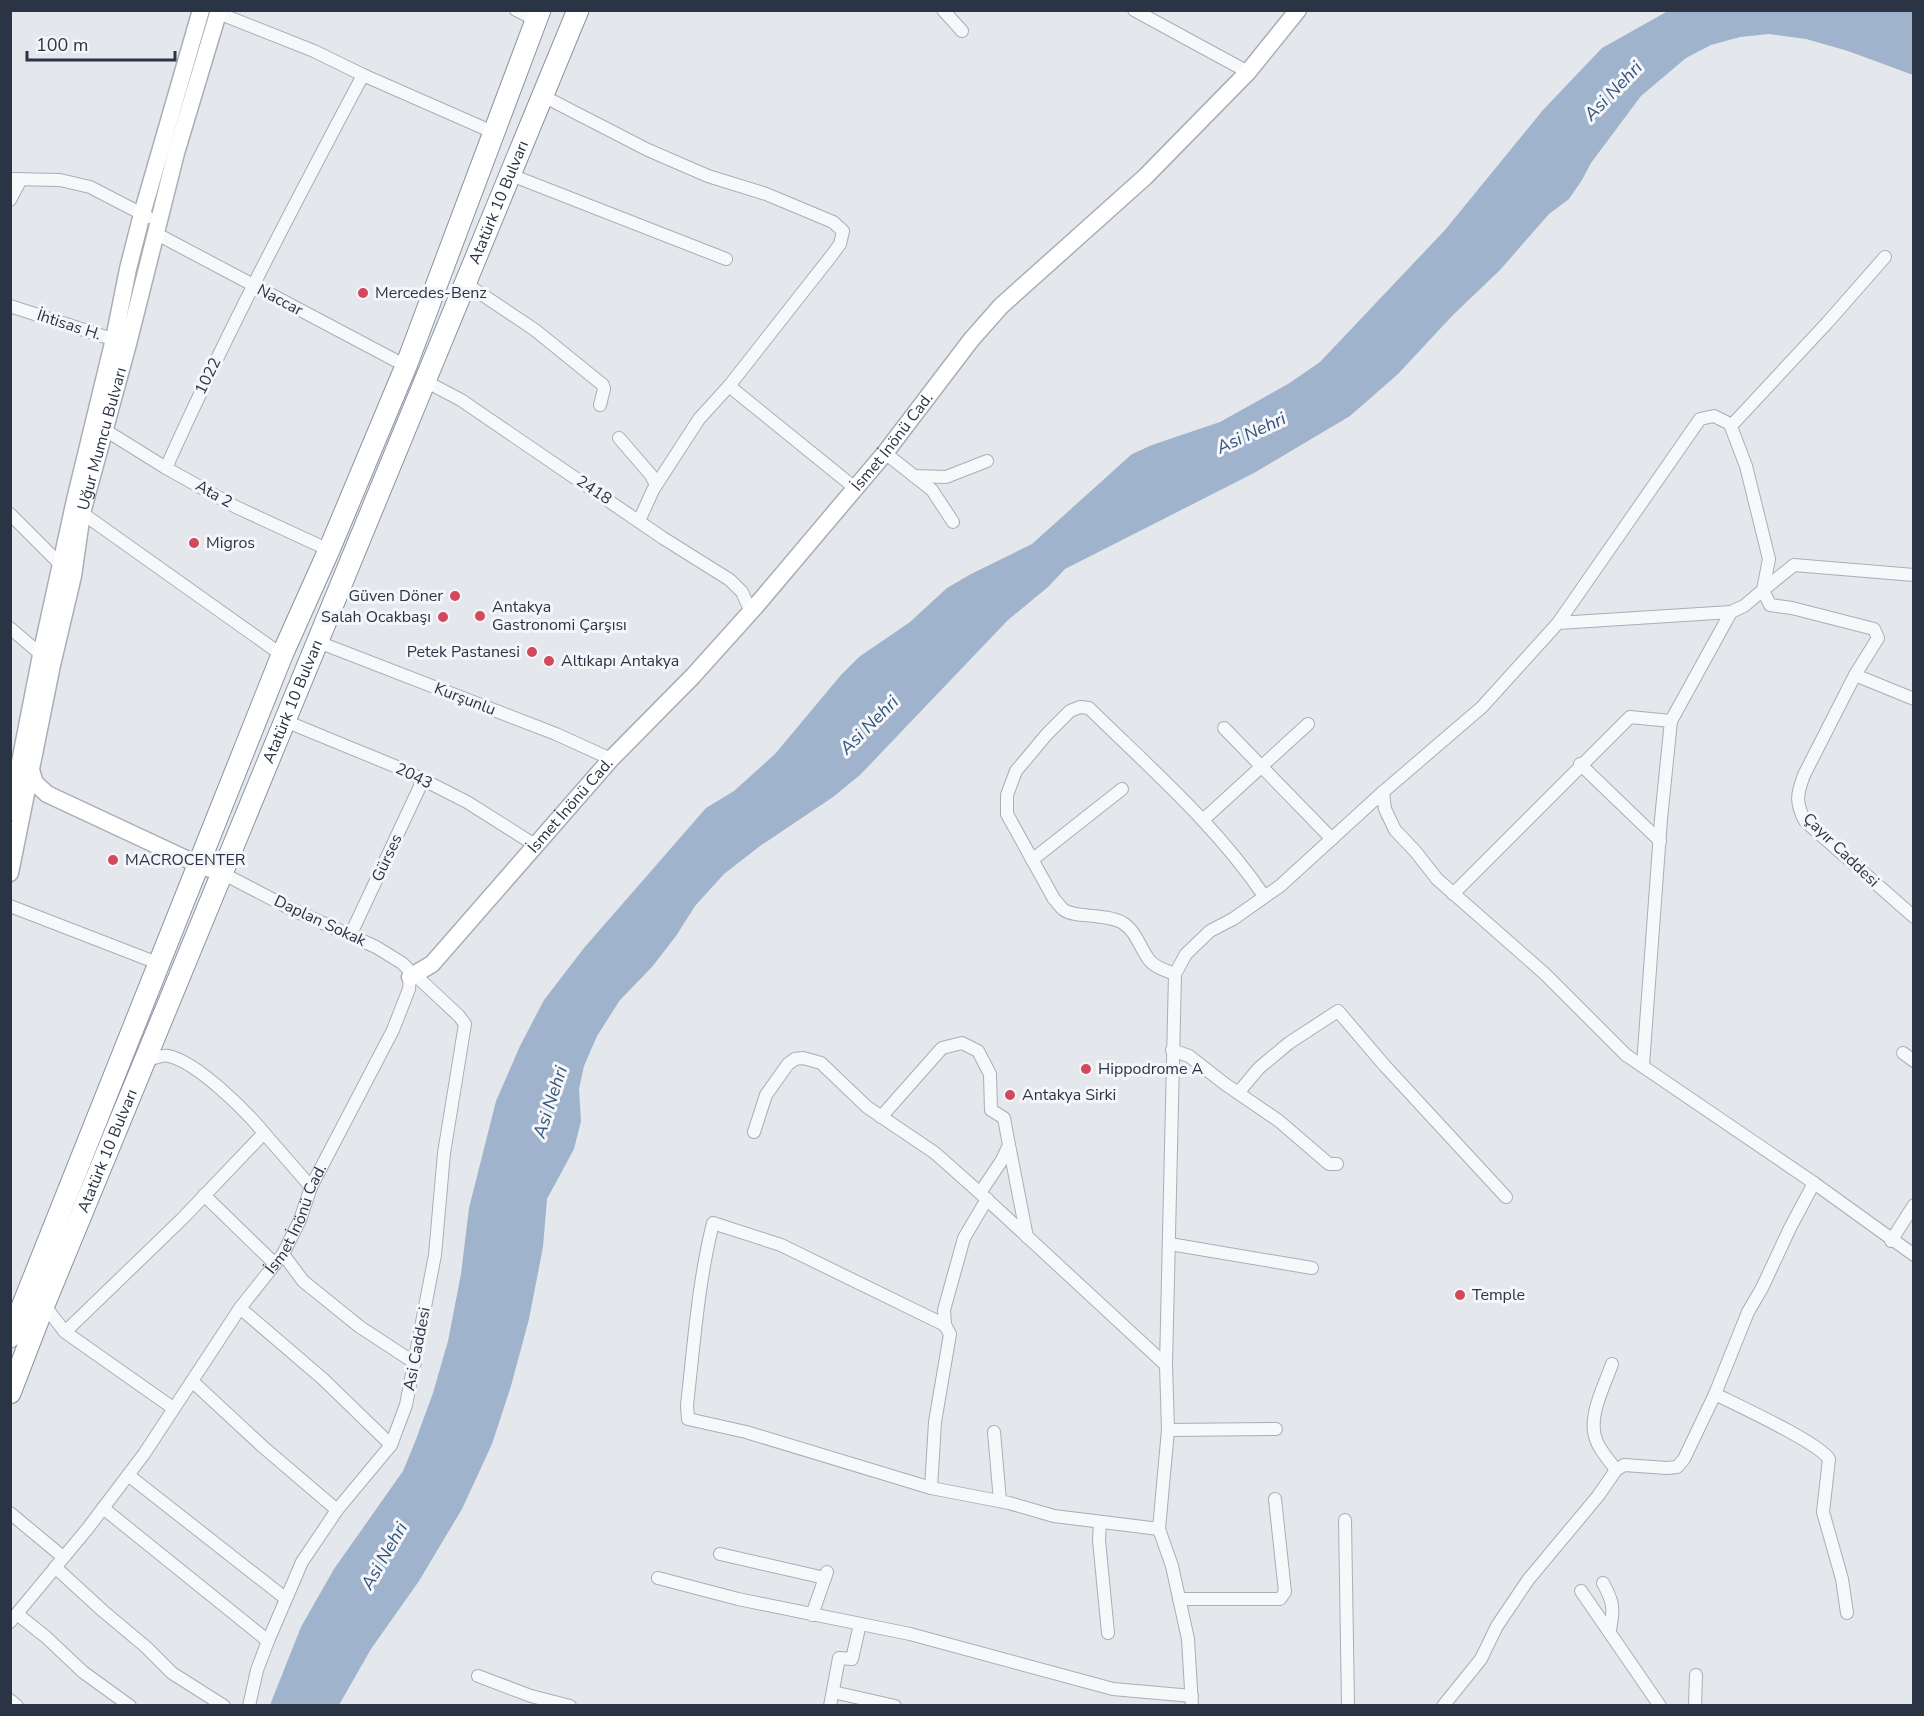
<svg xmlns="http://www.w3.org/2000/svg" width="1924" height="1716" font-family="'Nunito Sans',sans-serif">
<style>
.water{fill:#9fb4cc}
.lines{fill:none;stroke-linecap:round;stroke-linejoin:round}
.street-casing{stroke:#a9aeb7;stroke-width:14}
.secondary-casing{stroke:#a9aeb7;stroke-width:19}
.highway-casing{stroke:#8b94a3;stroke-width:23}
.street{stroke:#f7f8fa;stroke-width:12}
.secondary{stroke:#fff;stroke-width:16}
.highway{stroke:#fff;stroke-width:21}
.poi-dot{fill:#d1495b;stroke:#f4f6f9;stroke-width:2}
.labels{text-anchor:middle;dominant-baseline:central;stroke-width:6;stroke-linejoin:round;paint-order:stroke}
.street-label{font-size:16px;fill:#2b3445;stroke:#f4f6f9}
.poi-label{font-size:16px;fill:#2b3445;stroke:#f4f6f9;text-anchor:start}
.water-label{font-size:18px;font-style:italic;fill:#34527a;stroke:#f4f6f9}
</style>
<rect width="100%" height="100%" fill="#e4e7ec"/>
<polygon class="water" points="1668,11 1913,11 1913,75 1848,51 1806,39 1769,34 1740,37 1711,45 1686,58 1641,96 1591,163 1582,180 1569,199 1549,214 1500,270 1453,315 1398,374 1350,416 1254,473 1065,569 1048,587 1008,620 860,775 833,797 760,846 724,874 695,906 676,936 652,967 620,1000 597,1036 584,1066 579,1089 581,1121 574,1149 547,1199 543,1247 529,1319 511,1386 492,1444 462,1509 419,1581 371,1649 339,1705 270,1705 301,1627 334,1569 403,1471 415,1442 433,1393 448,1341 461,1274 469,1208 496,1101 520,1046 544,1000 584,948 706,808 734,791 775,754 841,675 859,657 910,622 947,588 971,574 1032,544 1132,454 1152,445 1220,422 1288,384 1320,362 1445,230 1543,110 1602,48"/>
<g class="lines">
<defs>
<g id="street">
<polyline points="516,10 536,20"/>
<polyline points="943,10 962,31"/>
<polyline points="1134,10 1248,72"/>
<polyline points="218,13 314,51 363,75 495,133"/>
<polyline points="543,96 648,150 708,176 766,194 833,222 843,231 840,244 832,255 729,386 699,419 653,490 639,521"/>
<polyline points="511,175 726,259"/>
<polyline points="10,179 60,180 90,187 148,217"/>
<polyline points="10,200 21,179"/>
<polyline points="155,233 406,366"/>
<polyline points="465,283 535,330 603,385 604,389 600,405"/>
<polyline points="10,306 121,342"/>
<polyline points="425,381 461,400 663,538 730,580 742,592 751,612"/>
<polyline points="729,386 855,488"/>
<polyline points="1731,426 1827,323 1885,257"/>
<polyline points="105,430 166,468 236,507 329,550"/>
<polyline points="619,438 651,475 656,485"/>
<polyline points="885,453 932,490 953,522"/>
<path d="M 166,468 C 226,334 294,205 363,75"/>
<polyline points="914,476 946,477 987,461"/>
<polyline points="82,513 282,655"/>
<polyline points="10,514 65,569"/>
<path d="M 1914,575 L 1794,565 L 1763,590 L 1770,605 L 1792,608 L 1874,629 L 1878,638 L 1855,675 L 1804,775 C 1797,794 1795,802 1805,821 L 1914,917"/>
<polyline points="10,628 45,658"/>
<polyline points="318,642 556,734 611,759"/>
<polyline points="1855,675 1914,699"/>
<polyline points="285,721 402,769 467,802 535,845"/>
<polyline points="1224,728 1332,839"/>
<polyline points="1580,764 1660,841"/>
<polyline points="1383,792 1482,707 1558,623 1700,419 1714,416 1730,424 1746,466 1769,559 1763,590 1744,606 1731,612 1558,623"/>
<polyline points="1203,820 1308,724"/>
<polyline points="1032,860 1122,789"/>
<polyline points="1453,894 1630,717 1671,721"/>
<polyline points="10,906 160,964"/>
<polyline points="350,936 423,780"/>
<path d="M 1175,974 C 1167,971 1156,968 1150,961 C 1140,949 1137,932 1123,923 C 1105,913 1075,918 1064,910 C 1060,907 1057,902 1054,899 L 1007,814 L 1007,795 L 1016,771 L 1047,734 L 1070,711 L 1080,707 L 1089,708 C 1150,768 1216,825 1264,896"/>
<polyline points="1172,1050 1189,1056 1225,1084 1279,1121 1329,1164 1337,1164"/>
<polyline points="1903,1053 1914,1061"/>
<polyline points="1643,1065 1661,819 1671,721 1731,612"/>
<polyline points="1238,1093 1259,1068 1289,1043 1338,1011 1385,1066 1506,1197"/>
<polyline points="881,1117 942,1048 962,1043 978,1051 990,1074 991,1110 1004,1118 1009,1145 1002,1160 980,1193"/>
<polyline points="754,1132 766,1095 788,1064 795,1059 803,1058 821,1063 867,1107 935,1153 980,1193 1166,1365"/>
<polyline points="264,1133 311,1187"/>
<polyline points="1009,1145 1027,1237"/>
<polyline points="204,1195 275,1264"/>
<polyline points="1891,1241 1914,1205"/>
<polyline points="1170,1244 1312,1268"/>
<polyline points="283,1254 303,1281 360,1327 415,1363"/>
<polyline points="44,1305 65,1332 173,1408"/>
<polyline points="240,1308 323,1379 391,1445"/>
<path d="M 945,1325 L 781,1245 L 713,1223 C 698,1283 694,1344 687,1405 L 688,1419 L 746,1432 L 931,1488 L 1009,1503 L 1054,1516 L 1159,1529"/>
<path d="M 65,1332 L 183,1218 L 264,1133 C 245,1110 198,1063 169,1056 C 163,1054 153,1059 146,1060"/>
<path d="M 1612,1364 C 1604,1387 1586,1419 1597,1442 C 1601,1452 1610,1461 1616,1470"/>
<polyline points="192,1381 262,1446 337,1510"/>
<path d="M 1715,1394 C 1737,1405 1818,1442 1829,1459 L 1823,1512 L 1842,1579 L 1847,1613"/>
<polyline points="1168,1430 1276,1429"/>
<polyline points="994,1432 1000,1501"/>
<polyline points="128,1475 285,1598"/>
<polyline points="931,1488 935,1422 950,1334 945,1325 944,1310 964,1238 987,1199"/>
<polyline points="103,1508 268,1641"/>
<polyline points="10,1513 63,1557"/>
<polyline points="1345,1520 1348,1706"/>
<polyline points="1100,1522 1099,1540 1108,1633"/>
<polyline points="720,1554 825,1578"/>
<polyline points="55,1567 103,1611 146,1647 172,1673 224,1706"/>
<polyline points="658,1578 738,1599 910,1634 1113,1689 1192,1696"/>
<path d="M 1603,1583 C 1614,1603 1614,1609 1610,1630"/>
<polyline points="1581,1591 1660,1706"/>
<polyline points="1179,1599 1280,1599 1285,1592 1275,1499"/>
<polyline points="17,1614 46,1637 83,1672 130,1706"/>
<polyline points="812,1615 827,1572"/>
<path id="s1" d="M 10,1622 L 88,1528 L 144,1454 L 240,1308 L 283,1254 L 300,1220 L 311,1187 L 393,1030 L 409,989 L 410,977 L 408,969 L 402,963 L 376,947 L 289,908 L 222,873"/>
<polyline points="478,1676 531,1696 570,1706"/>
<polyline points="833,1692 895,1706"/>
<polyline points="10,1700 17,1706"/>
<polyline points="249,1706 257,1670 268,1641 302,1562 337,1510 391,1445 406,1405 435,1255 444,1153 465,1024 459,1016 414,974"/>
<polyline points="830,1706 839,1658 852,1659 860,1624"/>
<polyline points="1192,1706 1188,1639 1172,1566 1159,1529 1168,1430 1166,1365 1175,974 1186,954 1210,931 1233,919 1280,886 1383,792 1385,809 1395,830 1415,851 1437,879 1545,974 1626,1055 1814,1183 1914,1255"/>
<polyline points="1443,1706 1481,1659 1497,1626 1528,1580 1598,1496 1616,1470 1624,1465 1667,1468 1677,1467 1684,1459 1715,1394 1748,1312 1762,1288 1790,1228 1814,1183"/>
<polyline points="1695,1706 1696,1675"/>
</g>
<g id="secondary">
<polyline points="31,770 35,783 47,794 199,865 222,873"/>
<polyline points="13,812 20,762 41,655 75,500 114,339 128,269 142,214 201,10"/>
<path id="s2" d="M 10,873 L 52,665 L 73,576 L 82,513 L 128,344 L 176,153 L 219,10"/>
<path id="s3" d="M 410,977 L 432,964 L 611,759 L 693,676 L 755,607 L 885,453 L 971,340 L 1001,306 L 1145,177 L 1248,72 L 1298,10"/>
</g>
<g id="highway">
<polyline points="10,1337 282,655 329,550 406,366 540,10"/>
<path id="s4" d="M 10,1393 L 44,1305 L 578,10"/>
</g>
</defs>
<use href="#street" class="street-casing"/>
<use href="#secondary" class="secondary-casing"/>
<use href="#highway" class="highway-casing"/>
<use href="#street" class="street"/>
<use href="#secondary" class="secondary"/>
<use href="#highway" class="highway"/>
</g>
<g class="poi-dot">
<circle cx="363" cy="293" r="6"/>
<circle cx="194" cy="543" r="6"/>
<circle cx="455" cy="596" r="6"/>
<circle cx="480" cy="616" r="6"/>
<circle cx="443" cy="617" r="6"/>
<circle cx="532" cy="652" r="6"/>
<circle cx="549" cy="661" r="6"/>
<circle cx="113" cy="860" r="6"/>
<circle cx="1086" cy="1069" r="6"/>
<circle cx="1010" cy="1095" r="6"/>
<circle cx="1460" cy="1295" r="6"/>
</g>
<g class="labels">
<g class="street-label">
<text stroke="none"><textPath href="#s4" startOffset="1287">Atatürk 10 Bulvarı</textPath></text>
<text transform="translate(280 300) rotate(28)">Naccar</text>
<text transform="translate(69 325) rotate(18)">İhtisas H.</text>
<text transform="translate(208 376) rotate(-64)">1022</text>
<text stroke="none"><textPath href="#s2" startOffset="444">Uğur Mumcu Bulvarı</textPath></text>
<text stroke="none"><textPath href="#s3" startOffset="722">İsmet İnönü Cad.</textPath></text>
<text transform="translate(594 490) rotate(34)">2418</text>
<text transform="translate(214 494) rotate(29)">Ata 2</text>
<text transform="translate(465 699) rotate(21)">Kurşunlu</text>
<text stroke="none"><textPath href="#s4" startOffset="747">Atatürk 10 Bulvarı</textPath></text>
<text transform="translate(414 776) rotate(26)">2043</text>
<text stroke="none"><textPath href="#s3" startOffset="236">İsmet İnönü Cad.</textPath></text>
<text transform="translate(1841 850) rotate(44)">Çayır Caddesi</text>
<text transform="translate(387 858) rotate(-65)">Gürses</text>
<text transform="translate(320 921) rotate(25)">Daplan Sokak</text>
<text stroke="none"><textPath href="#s4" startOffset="261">Atatürk 10 Bulvarı</textPath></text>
<text stroke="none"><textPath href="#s1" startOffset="496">İsmet İnönü Cad.</textPath></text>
<text transform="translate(417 1349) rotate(-79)">Asi Caddesi</text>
</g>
<g class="poi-label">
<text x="375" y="293">Mercedes-Benz</text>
<text x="206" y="543">Migros</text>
<text x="443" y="596" text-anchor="end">Güven Döner</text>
<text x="492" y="607">Antakya<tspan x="492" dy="18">Gastronomi Çarşısı</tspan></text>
<text x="431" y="617" text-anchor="end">Salah Ocakbaşı</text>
<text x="520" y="652" text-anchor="end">Petek Pastanesi</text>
<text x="561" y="661">Altıkapı Antakya</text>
<text x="125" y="860">MACROCENTER</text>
<text x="1098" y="1069">Hippodrome A</text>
<text x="1022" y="1095">Antakya Sirki</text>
<text x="1472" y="1295">Temple</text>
</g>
<g class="water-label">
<text transform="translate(1613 91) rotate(-46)">Asi Nehri</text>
<text transform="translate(1251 433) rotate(-25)">Asi Nehri</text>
<text transform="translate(869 725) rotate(-45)">Asi Nehri</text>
<text transform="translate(550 1102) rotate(-72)">Asi Nehri</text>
<text transform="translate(384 1556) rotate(-60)">Asi Nehri</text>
</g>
</g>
<rect width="1924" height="1716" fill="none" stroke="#2b3445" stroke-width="24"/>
<path d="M27 51v9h148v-9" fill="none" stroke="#2b3445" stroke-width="3"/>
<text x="36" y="51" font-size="18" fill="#2b3445" stroke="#f4f6f9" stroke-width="4.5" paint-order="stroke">100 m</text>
</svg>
